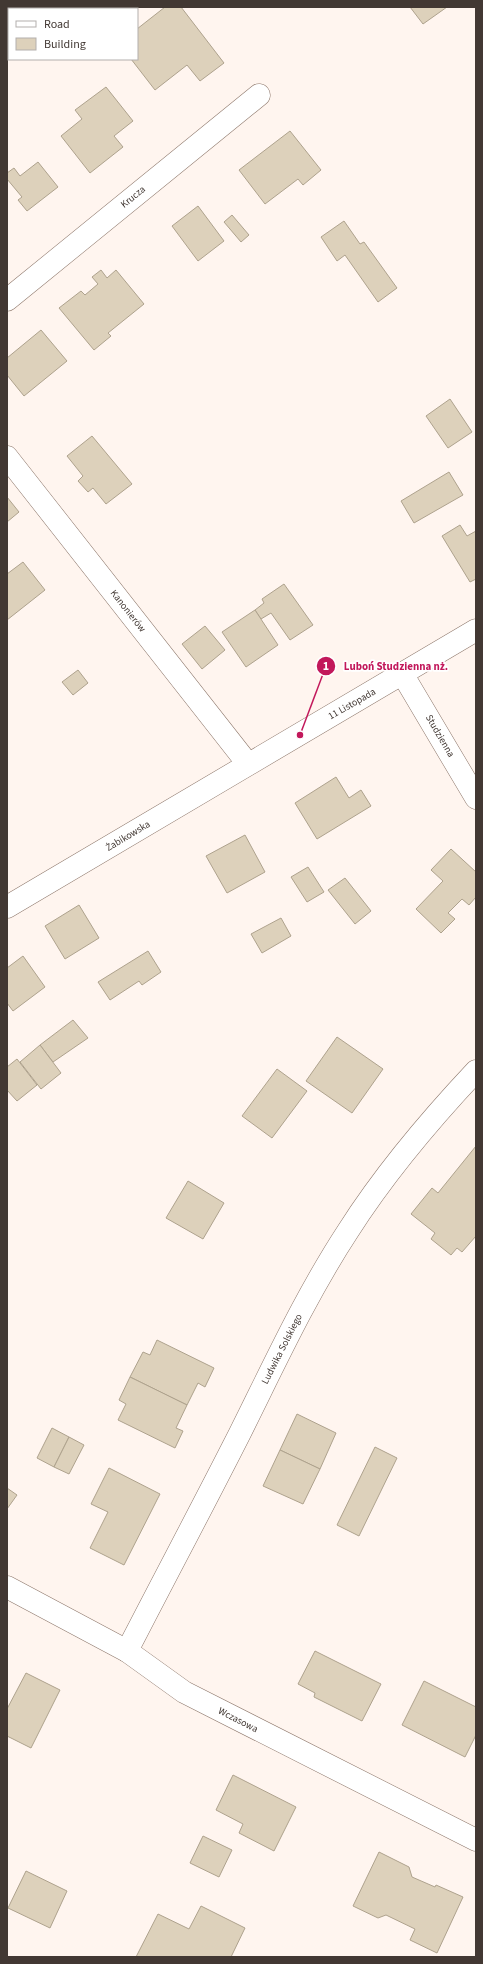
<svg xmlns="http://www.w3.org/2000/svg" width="483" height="1964" font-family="'Source Sans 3',sans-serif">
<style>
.building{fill:#ddd1bb;stroke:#aea28d}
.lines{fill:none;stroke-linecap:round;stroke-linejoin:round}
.minor-casing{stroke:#8d776b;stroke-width:23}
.tertiary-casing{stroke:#8d776b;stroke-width:23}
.minor{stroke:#fff;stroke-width:22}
.tertiary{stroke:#fff;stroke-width:22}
.labels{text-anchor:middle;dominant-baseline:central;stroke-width:3.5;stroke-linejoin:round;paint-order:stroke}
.street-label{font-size:10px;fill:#423833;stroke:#fff}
.leader{fill:none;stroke:#c2185b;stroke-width:1.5}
.callout-dot{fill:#c2185b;stroke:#fff;stroke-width:1.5}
.mark-label{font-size:12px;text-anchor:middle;font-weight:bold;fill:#fff}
.callout-label{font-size:11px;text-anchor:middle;font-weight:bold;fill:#c2185b;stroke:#fff;stroke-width:3.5;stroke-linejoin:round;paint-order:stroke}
</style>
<rect width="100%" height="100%" fill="#fff5ef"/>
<g class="building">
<polygon points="165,7 181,7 224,63 200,81 187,65 155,90 131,59 137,59 137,29"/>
<polygon points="410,7 447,7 423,24"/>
<polygon points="106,87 133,121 114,136 123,147 90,173 61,136 82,119 75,110"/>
<polygon points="290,131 321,170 303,185 298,179 265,204 239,170"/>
<polygon points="38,162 58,187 27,211 18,200 22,197 7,179 7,173 14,168 20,176"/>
<polygon points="198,206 224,241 198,261 172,226"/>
<polygon points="232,215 249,235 241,242 224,222"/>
<polygon points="344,221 360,244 364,242 397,288 378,302 345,255 337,261 321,237"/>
<polygon points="101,270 107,278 116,270 144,304 108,333 111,336 94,350 59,308 81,291 85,295 98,284 92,277"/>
<polygon points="41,330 67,361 24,396 7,375 7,358"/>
<polygon points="450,399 472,432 448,448 426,416"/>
<polygon points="92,436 132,484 106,504 93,488 88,492 78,481 83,476 67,456"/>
<polygon points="449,472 463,495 414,523 401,501"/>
<polygon points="7,497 19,512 7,522"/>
<polygon points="460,525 467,536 476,531 476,579 470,582 442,536"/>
<polygon points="23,562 45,590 7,620 7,574"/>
<polygon points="284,584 313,625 290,640 271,613 261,619 255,610 264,603 262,599"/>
<polygon points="255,610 278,645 246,667 222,632"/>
<polygon points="205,626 225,650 202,669 182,644"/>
<polygon points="78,670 88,683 73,695 62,682"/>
<polygon points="336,777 349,798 361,790 371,806 317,839 295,803"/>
<polygon points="245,835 265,872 227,893 206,856"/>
<polygon points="451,849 476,872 476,897 469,905 462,899 448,913 455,919 441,933 416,909 443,881 431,870"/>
<polygon points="308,867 324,892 307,902 291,877"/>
<polygon points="345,878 371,911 355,924 328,890"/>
<polygon points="79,905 99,938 65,959 45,926"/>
<polygon points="281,918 291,936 262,953 251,934"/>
<polygon points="148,951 161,972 142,985 139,981 110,1000 98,982"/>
<polygon points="23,956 45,987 13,1011 7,1003 7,968"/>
<polygon points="73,1020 88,1038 53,1062 40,1045"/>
<polygon points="337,1037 383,1069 352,1113 306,1081"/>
<polygon points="40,1045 61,1073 41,1089 20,1062"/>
<polygon points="17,1059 37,1085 17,1101 7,1090 7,1067"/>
<polygon points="277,1069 307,1091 272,1138 242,1116"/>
<polygon points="476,1146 476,1236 462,1252 457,1248 451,1255 431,1239 435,1233 411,1214 432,1188 438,1193"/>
<polygon points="188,1181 224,1203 203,1239 166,1218"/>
<polygon points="157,1340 214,1368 205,1387 198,1383 187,1405 130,1377 143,1352 150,1355"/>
<polygon points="130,1377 187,1405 176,1428 183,1431 175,1448 118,1420 126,1404 119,1400"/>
<polygon points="297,1414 336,1433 320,1469 280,1450"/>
<polygon points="52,1428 69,1437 54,1467 37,1458"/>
<polygon points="69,1437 84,1445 69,1474 54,1467"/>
<polygon points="375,1447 397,1458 359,1536 337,1525"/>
<polygon points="280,1450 320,1469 303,1504 263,1486"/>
<polygon points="109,1468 160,1494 124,1565 90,1548 108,1512 91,1504"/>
<polygon points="7,1488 17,1495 7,1509"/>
<polygon points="315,1651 381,1684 362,1721 314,1697 315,1693 298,1684"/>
<polygon points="26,1673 60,1690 31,1748 7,1736 7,1709"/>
<polygon points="424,1681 476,1707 476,1735 465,1757 402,1725"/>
<polygon points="233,1775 296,1807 274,1851 239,1833 243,1824 216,1810"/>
<polygon points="203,1836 232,1850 219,1877 190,1863"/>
<polygon points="379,1852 409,1867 412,1877 435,1887 436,1885 463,1897 437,1953 410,1940 415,1929 386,1915 378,1918 353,1906"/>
<polygon points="26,1871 67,1891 50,1928 8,1908"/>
<polygon points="201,1906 245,1928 231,1957 136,1957 158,1914 189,1929"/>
</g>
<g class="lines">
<defs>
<g id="minor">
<polyline points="7,300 259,95"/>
<polyline points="7,457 248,764"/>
<polyline points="403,675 476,798"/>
<polyline points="7,1587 127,1651 184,1692 476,1840"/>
<path d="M 127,1651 C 164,1579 203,1506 240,1433 C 274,1365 306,1295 348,1231 C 385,1173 429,1121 476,1071"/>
</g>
<polyline id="tertiary" points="7,907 476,630"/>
</defs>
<use href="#minor" class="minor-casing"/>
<use href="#tertiary" class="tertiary-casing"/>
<use href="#minor" class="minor"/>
<use href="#tertiary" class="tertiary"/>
</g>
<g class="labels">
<g class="street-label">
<text transform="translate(133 197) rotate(-39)">Krucza</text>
<text transform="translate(128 611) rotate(52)">Kanonierów</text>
<text transform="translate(352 704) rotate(-30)">11 Listopada</text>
<text transform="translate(440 736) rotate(60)">Studzienna</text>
<text transform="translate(128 836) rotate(-31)">Żabikowska</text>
<text transform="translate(282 1349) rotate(-63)">Ludwika Solskiego</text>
<text transform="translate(238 1720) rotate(27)">Wczasowa</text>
</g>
</g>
<path class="leader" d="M300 735L326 666"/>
<g class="callout-dot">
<circle cx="300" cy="735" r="4"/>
<circle cx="326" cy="666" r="10"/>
</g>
<g class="mark-label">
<text x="326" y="670">1</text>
</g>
<g class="callout-label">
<text x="396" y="670">Luboń Studzienna nż.</text>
</g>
<rect width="483" height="1964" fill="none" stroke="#423833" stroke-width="16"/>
<rect x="8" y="8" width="130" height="52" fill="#ffffff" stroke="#b3afad"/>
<rect x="16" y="21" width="20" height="6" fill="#ffffff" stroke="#b3afad"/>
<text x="44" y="28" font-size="12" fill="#423833">Road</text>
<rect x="16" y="38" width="20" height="12" fill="#ddd1bb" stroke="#b3afad"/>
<text x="44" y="48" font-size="12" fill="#423833">Building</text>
</svg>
